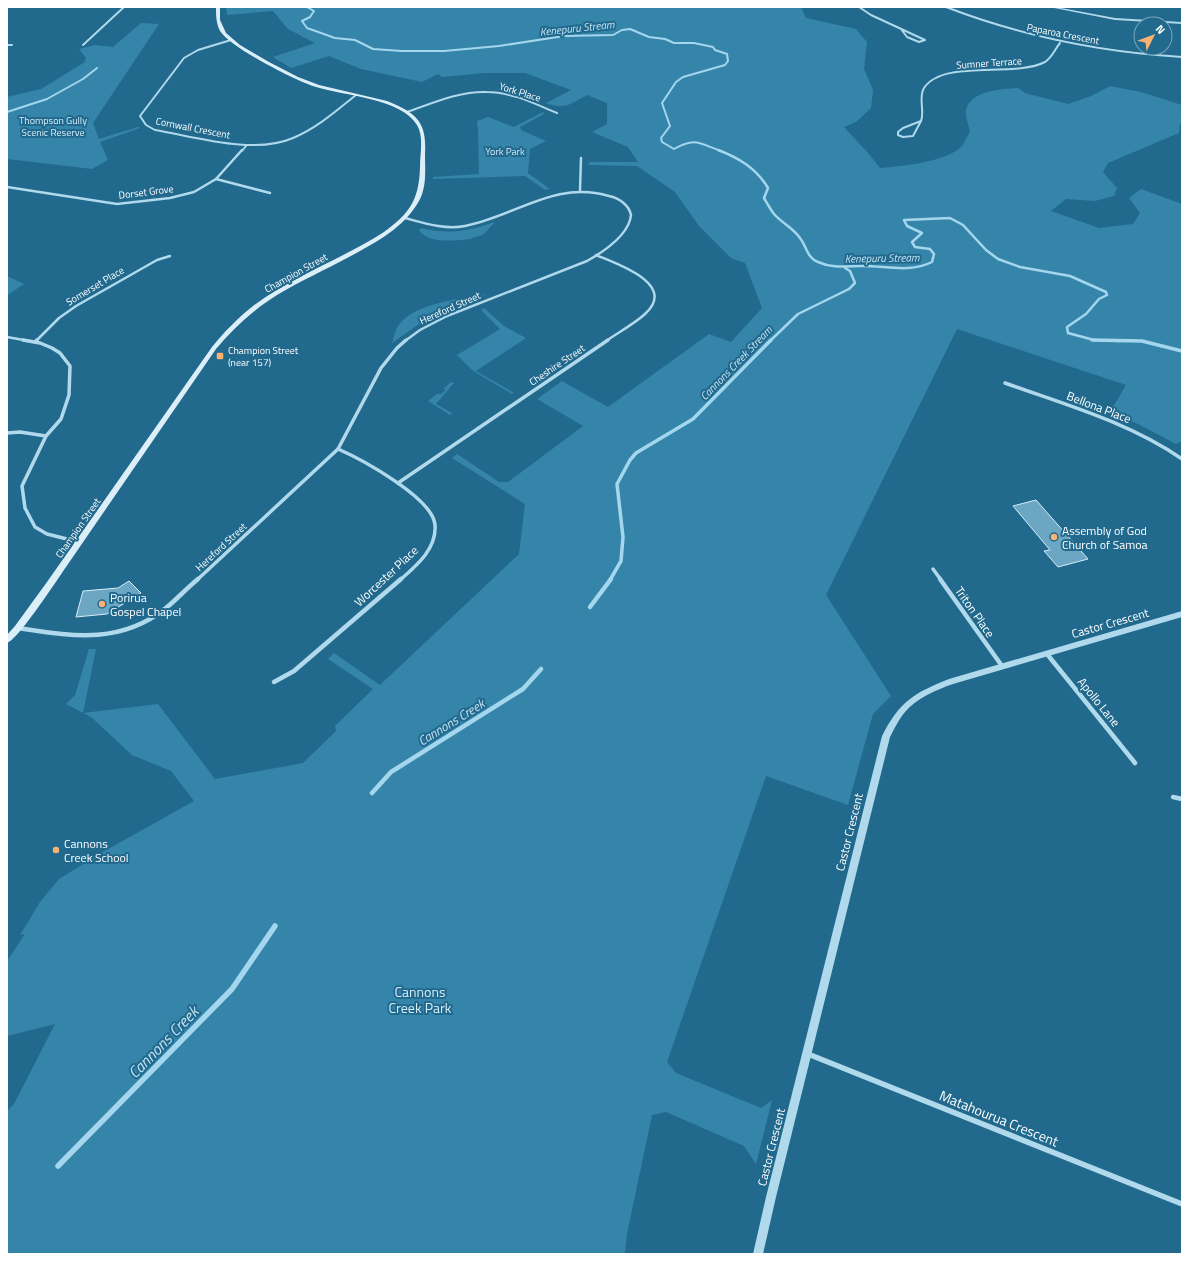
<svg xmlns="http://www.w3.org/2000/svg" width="1189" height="1261" font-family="'Titillium Web',sans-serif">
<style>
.green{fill:#3585aa}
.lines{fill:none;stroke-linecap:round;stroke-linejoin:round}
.stream-far4{stroke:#a4d6ed;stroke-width:2}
.stream-far3{stroke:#a4d6ed;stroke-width:2.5}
.stream-far2{stroke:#a4d6ed;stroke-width:3.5}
.stream-far1{stroke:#a4d6ed;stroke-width:4.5}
.stream{stroke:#a4d6ed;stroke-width:5.5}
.building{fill:#6ba6c2;stroke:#d5edf9}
.minor-far4{stroke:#b0d9ec;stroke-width:2}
.minor-far3{stroke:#b0d9ec;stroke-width:2.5}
.minor-far2{stroke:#b0d9ec;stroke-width:3.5}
.minor-far1{stroke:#b0d9ec;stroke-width:4.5}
.minor{stroke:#b0d9ec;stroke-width:5.5}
.tertiary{fill:#b0d9ec;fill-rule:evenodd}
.secondary{fill:#dceff9;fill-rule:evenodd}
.poi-dot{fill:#f8b372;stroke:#21698d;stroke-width:1.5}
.labels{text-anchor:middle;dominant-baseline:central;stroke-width:4;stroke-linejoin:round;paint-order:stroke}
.far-street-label{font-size:10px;fill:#fff;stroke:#21698d}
.far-park-label{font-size:10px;fill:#d5edf9;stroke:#21698d}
.far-poi-label{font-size:10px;fill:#fff;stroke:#21698d;text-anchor:start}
.far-water-label{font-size:11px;font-style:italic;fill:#c3e4f4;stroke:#21698d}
.street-label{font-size:12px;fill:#fff;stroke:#21698d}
.poi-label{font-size:12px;fill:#fff;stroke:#21698d;text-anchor:start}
.water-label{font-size:13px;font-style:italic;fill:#c3e4f4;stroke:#21698d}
.near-park-label{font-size:14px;fill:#d5edf9;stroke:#21698d}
.near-street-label{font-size:14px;fill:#fff;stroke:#21698d}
.near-water-label{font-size:16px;font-style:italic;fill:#c3e4f4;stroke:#21698d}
</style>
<rect width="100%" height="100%" fill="#21698d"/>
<g class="green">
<path d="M 226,7 L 801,7 L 806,18 L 856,29 L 867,42 L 864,69 L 873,90 L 871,108 L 856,122 L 844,127 L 869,154 L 880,168 C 902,166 947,162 962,146 C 965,142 967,136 970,132 C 969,126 965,116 966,110 C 971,90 1002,89 1018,88 L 1025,93 L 1068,104 L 1091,96 L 1110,86 L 1141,92 L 1182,105 L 1182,123 L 1180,123 L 1179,133 L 1108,163 L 1103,172 L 1117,188 L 1114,196 L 1095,201 L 1066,199 L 1051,211 L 1099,228 L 1133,224 L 1140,213 L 1129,198 L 1141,189 L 1182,204 L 1182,441 L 1176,444 L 1136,423 L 1110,412 L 1126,385 L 957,329 L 826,595 L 891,696 L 873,714 L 848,805 L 766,776 L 667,1062 L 676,1073 L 761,1108 L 772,1100 L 756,1164 L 744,1146 L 666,1112 L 652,1115 L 627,1234 L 625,1254 L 7,1254 L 7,1111 L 14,1104 L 55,1024 L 7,1036 L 7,961 L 25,934 L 20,935 L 40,902 L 59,879 L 101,853 L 194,801 L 171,771 L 132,755 L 91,717 L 66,704 L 75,695 L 89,649 L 96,649 L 83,713 L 158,704 L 215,779 L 303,763 L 336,731 L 335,726 L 373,689 L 328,659 L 334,653 L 380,685 L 519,554 L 525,504 L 452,458 L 457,454 L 499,482 L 508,482 L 583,426 L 537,399 L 562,381 L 608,407 L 709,334 L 731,342 L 762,308 L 745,263 L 731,258 L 699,226 L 675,192 L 637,166 L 588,165 L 590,162 L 638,162 L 628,147 L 592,132 L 607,124 L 607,103 L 587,95 C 571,104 565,110 546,103 L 571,90 L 525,73 L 485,73 L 442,77 L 438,74 L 422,82 L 361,69 L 329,56 L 291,68 L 273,57 L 315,43 L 288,29 L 273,11 L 227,15 Z"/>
<polygon points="141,23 159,24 93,123 99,139 138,127 140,128 100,142 108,160 92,169 7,159 7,97 41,89 85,62 86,58 79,49 95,45 113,47"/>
<polygon points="543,112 544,114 520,127 521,130 546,141 530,149 528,173 550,189 545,190 525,176 433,179 433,177 479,174 478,131 477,121 488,117 514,127"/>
<path d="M 495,222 L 483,235 L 471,238 L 472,239 C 457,240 429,245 419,230 L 421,228 C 448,235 469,231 495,222 Z"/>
<polygon points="7,276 24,284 9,294 7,294"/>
<path d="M 487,294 L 432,317 L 419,324 L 392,343 C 394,338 395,330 398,326 C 415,302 461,299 487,294 Z"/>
<polygon points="484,308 504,326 526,338 476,371 514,393 512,394 473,371 457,355 500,329 481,310"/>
<polygon points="451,382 454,383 436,404 452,413 450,415 428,401 437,394 441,394 446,390 443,389"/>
</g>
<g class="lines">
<g class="stream-far4">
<path d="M 307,7 L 314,11 L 310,17 L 302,21 L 307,28 L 335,38 L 355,40 L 373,49 L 402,51 L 444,51 L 499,46 L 564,36 L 613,35 L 622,30 L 630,29 L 649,37 L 665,39 L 674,43 L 694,43 L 713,47 L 715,50 L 727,54 L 728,61 L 725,65 L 683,77 L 676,82 L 662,103 L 670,126 L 661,138 L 662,142 L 674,149 C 695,137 699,143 721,151"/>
<polyline points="7,112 47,99 83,79 97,68"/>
</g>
<g class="stream-far3">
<path d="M 718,150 C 739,158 756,168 768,188 L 764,198 C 767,203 770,209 774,214 C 782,223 793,228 800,238 C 807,247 807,258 818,262 C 833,269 847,266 863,266 C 887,266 910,273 932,262 L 934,254 L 930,249 L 915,247 L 912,242 L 922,233 L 907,226 L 904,220 L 950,218 L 963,225 L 986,250 L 998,259 L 1020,267 L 1070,276 L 1106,292 L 1107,295 L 1099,299 L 1086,314 L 1067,327 L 1068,333 L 1094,340 L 1120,341"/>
<polyline points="770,341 798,314 849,289 855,283 850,271 845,268"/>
</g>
<g class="stream-far2">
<polyline points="1092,340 1142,341 1182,351"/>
<polyline points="610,580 621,561 623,537 617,484 630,460 636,453 693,419 771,340"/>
</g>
<g class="stream-far1">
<polyline points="590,607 611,579"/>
<polyline points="372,793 391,772 523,689 541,669"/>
</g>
<polyline class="stream" points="58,1166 232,989 275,926"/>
</g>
<g class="building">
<polygon points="1036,500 1088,559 1058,567 1044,551 1050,550 1013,506"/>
<polygon points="129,581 141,593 107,614 76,617 83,591 118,588"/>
</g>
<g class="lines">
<g class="minor-far4">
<polyline points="859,7 871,15 925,40 919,42 907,37 901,29"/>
<path d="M 946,7 C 1024,37 1099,52 1182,57"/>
<path d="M 231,40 L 198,50 L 184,58 L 140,116 L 146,125 L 155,130 C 196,137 254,155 293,138 C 317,128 336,111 356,95"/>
<polyline points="7,45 12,45"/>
<polyline points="83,45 124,7"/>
<path d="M 407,112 C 433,103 459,91 487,92 C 512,92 535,104 557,113"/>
<polygon points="921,121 913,136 903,137 898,135 898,132 903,128"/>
<path d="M 921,121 C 925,111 918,97 924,88 C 943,59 1014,78 1045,62 C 1052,58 1055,49 1060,43"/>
<polyline points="242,151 246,146"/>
</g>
<g class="minor-far3">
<polyline points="216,179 270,193"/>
<polyline points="7,187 117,204 170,198 194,192 216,179 242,150"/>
<polyline points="580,190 581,158"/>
<path d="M 596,255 C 617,264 678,284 645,314 C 634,324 619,332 606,341"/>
<polyline points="7,337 29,341"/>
<polyline points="36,341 59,318 76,306 157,260 170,256"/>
<path d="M 405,341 L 420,330 L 447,316 L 587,261 C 603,252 629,235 631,215 C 629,205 619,198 609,196 C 555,180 516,216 465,226 C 445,230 424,223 405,218"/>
</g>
<g class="minor-far2">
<polyline points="23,340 40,343 52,348 60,353 70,366 69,395 61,419 46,436 22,486 25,508 35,527 47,534 79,542"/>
<polyline points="35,342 37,340"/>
<path d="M 1005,383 C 1066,405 1128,422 1182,459"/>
<polyline points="7,433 20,432 46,436"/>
<path d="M 338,449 C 361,459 433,498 435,525 C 437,549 416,566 400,580"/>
<polyline points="398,483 608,340"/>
<polyline points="933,569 941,580"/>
<polyline points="197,580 338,449 381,368 397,348 406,340"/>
</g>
<g class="minor-far1">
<polyline points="940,579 1002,666"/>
<path d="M 18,628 C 72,636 120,645 166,608 C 177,599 187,588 198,579"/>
<polyline points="1047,654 1135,763"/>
<polyline points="274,682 294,671 401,579"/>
<polyline points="1173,797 1182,799"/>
</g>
<polyline class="minor" points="808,1054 1182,1204"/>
<g class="tertiary">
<polygon points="1049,7 1056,7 1115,18 1182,22 1182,24 1115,20"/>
<path d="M 1182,611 L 1182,617 L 953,684 C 936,690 917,698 905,712 C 899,719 894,729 890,737 L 776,1197 L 763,1254 L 753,1254 L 766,1197 L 882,736 C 900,701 914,693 949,679 Z"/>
</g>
<path class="secondary" d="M 216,7 L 220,7 L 220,20 L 226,33 L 240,45 L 269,62 L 298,77 L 319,85 L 387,101 C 416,113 427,121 425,154 C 425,169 427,187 419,201 C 404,228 375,243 349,257 C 325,270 300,281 277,295 C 253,310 234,328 216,349 C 166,422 116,494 66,567 C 57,580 18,640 7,643 L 7,635 L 15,626 L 47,582 L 212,347 C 224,332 238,318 253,306 C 293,276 342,259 384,232 C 410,213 419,200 420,167 C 420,153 424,137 417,125 C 401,98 344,96 316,87 C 296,81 231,48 220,31 C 216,23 216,15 216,7 Z"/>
</g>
<g class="poi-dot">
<rect x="216" y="352" width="8" height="8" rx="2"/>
<circle cx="1054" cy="537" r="4"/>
<circle cx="102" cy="604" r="4"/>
<circle cx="56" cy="850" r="4"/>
</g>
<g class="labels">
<g class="far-street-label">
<text transform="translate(1063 34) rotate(11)">Paparoa Crescent</text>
<text transform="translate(989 63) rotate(-4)">Sumner Terrace</text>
<text transform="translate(520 92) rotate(17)">York Place</text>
<text transform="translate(193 128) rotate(11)">Cornwall Crescent</text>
<text transform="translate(146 192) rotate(-7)">Dorset Grove</text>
<text transform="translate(296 273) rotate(-29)">Champion Street</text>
<text transform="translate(95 286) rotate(-31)">Somerset Place</text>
<text transform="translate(450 308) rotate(-24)">Hereford Street</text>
<text transform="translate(557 365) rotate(-34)">Cheshire Street</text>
<text transform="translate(78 528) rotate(-55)">Champion Street</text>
<text transform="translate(221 547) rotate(-43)">Hereford Street</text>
</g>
<g class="far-park-label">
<text x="53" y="120">Thompson Gully<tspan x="53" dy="12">Scenic Reserve</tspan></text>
<text x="505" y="151">York Park</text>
</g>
<g class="far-poi-label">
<text x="228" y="350">Champion Street<tspan x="228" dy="12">(near 157)</tspan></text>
</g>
<g class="far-water-label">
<text transform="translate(577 28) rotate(-6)">Kenepuru Stream</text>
<text transform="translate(882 258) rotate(-1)">Kenepuru Stream</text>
<text transform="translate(736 363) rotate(-46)">Cannons Creek Stream</text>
</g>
<g class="street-label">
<text transform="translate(1099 407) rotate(21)">Bellona Place</text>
<text transform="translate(386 576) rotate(-43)">Worcester Place</text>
<text transform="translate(975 612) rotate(55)">Triton Place</text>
<text transform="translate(1110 623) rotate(-16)">Castor Crescent</text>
<text transform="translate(1099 702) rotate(51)">Apollo Lane</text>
<text transform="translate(849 832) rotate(-76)">Castor Crescent</text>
<text transform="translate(771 1147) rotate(-76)">Castor Crescent</text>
</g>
<g class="poi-label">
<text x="1062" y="530">Assembly of God<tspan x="1062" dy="14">Church of Samoa</tspan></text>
<text x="110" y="597">Porirua<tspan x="110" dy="14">Gospel Chapel</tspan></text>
<text x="64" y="843">Cannons<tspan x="64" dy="14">Creek School</tspan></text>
</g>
<g class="water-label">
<text transform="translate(451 722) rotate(-32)">Cannons Creek</text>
</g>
<g class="near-park-label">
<text x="420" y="991">Cannons<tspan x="420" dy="16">Creek Park</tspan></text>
</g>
<g class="near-street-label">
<text transform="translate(999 1118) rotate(22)">Matahourua Crescent</text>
</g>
<g class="near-water-label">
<text transform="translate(163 1042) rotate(-46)">Cannons Creek</text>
</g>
</g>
<rect width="1189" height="1261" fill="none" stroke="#ffffff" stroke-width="16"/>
<g transform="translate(1153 36) rotate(48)"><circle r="19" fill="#21698d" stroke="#7aa5bb"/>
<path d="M0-3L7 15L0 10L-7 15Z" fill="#f8b372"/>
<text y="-6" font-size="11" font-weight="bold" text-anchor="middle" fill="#ffffff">N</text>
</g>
</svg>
